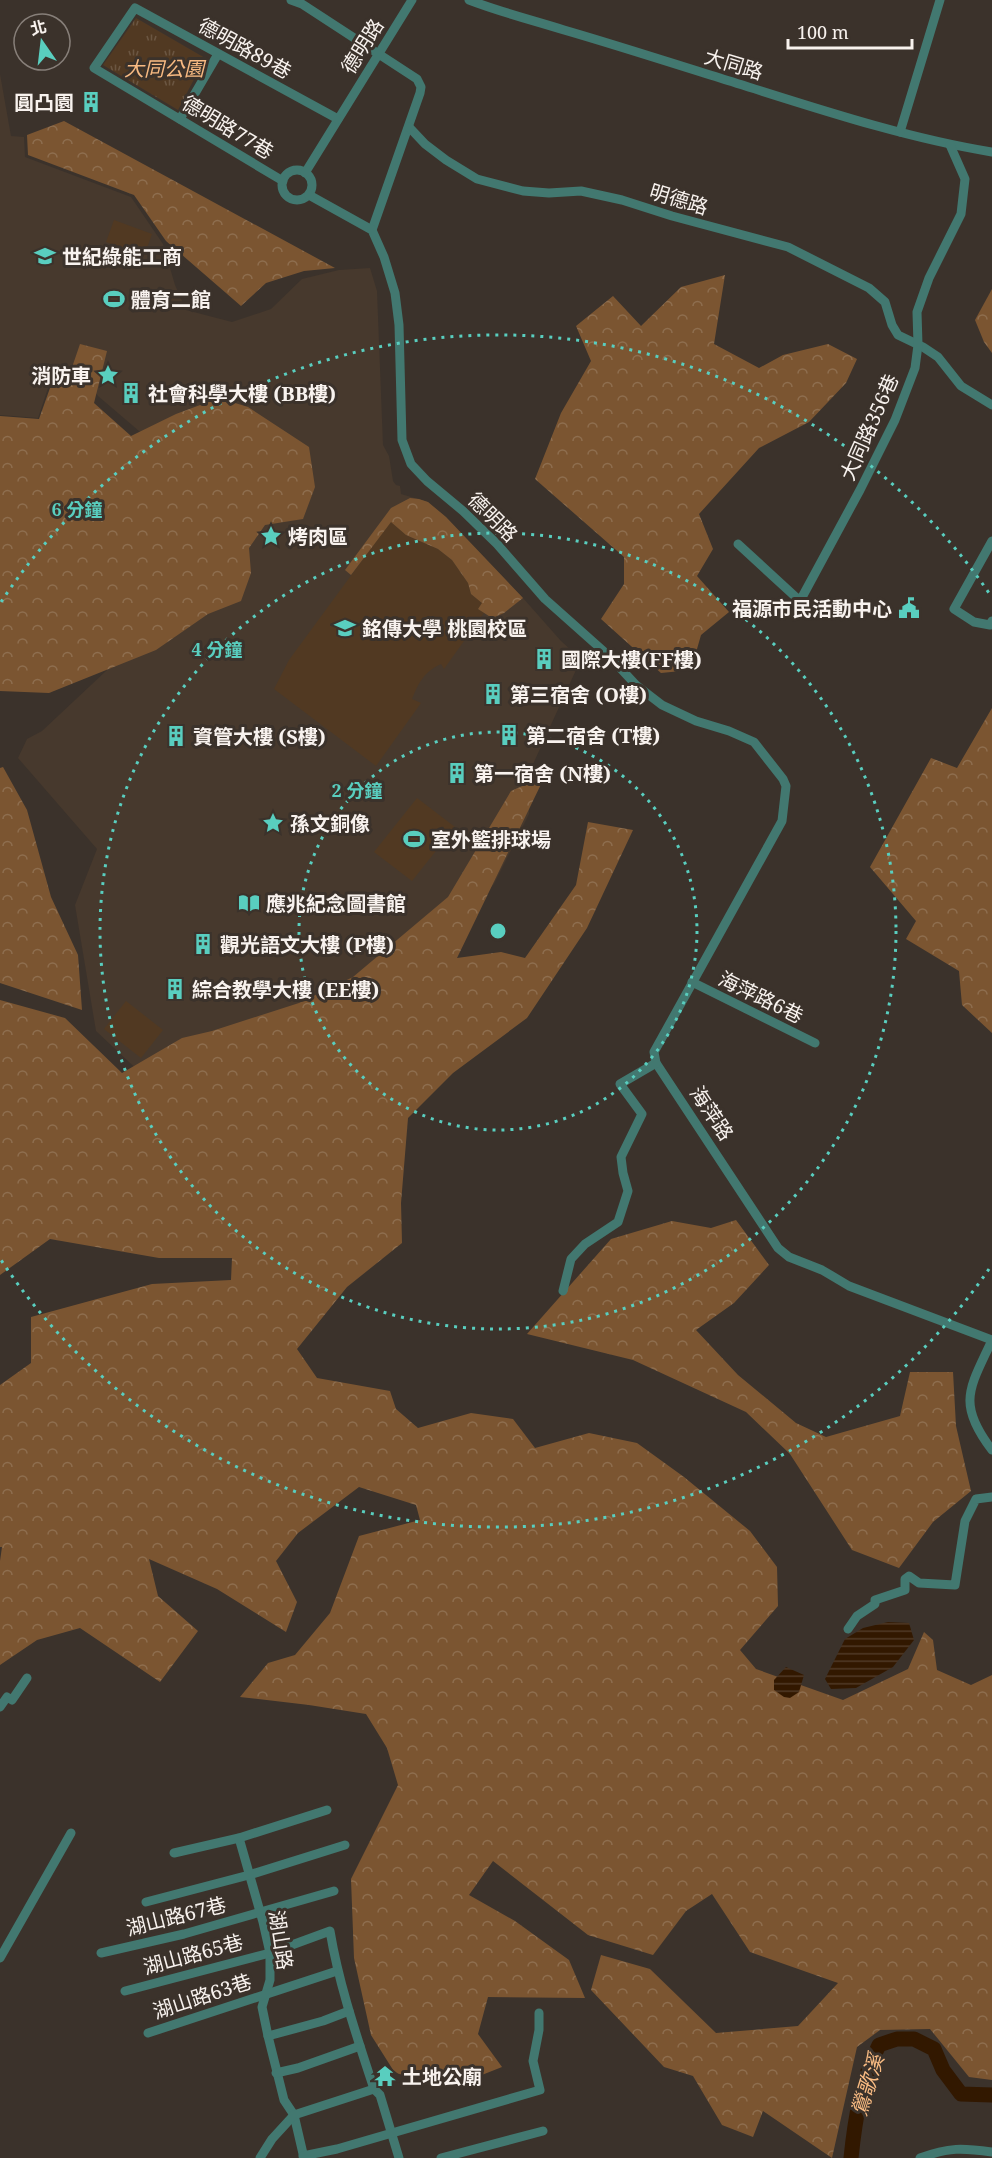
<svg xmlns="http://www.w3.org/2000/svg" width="992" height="2158" font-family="'Noto Serif','Noto Sans TC',serif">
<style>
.built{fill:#47392d}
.grass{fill:#513922}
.forest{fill:url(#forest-crowns)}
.park{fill:url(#park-tufts)}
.water{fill:url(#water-rules)}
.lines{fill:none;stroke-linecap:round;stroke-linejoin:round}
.river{stroke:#321800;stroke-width:15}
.minor{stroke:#427870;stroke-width:9}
.ring{fill:none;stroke:#59cebf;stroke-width:3;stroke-dasharray:3 6}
.labels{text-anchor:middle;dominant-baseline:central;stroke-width:6;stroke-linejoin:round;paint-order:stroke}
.street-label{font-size:20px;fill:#f8f2ee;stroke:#3b322b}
.park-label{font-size:20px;font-style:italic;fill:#f8ba82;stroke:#3b322b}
.poi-label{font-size:20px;font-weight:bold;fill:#f8f2ee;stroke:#3b322b;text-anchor:start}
.water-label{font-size:21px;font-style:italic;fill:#fabc83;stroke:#3b322b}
.centre{fill:#59cebf;stroke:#3b322b;stroke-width:3}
.ring-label{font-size:18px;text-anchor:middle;font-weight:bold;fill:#59cebf;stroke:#3b322b;stroke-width:6;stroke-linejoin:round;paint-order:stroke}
</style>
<defs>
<pattern id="forest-crowns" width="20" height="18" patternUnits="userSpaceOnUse" patternTransform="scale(1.5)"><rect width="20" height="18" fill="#7b5531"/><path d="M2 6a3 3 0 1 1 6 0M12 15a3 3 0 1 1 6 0" fill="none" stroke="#8e6e4f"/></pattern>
<pattern id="park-tufts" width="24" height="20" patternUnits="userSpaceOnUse" patternTransform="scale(1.5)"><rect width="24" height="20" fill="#513922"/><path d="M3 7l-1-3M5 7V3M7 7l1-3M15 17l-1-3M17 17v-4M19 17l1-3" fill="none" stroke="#6b5642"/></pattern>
<pattern id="water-rules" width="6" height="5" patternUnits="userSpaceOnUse" patternTransform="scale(1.5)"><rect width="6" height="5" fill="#321800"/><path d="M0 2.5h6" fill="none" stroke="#503a26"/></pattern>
</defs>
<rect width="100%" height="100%" fill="#3b322b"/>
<polygon class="built" points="0,74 11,136 24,137 25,157 131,197 163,244 175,285 186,310 232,322 271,309 302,279 339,270 370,268 377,291 383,445 389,456 393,481 396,485 400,486 401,494 428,502 446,517 523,598 561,641 581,659 529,773 529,814 494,884 370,1012 145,1077 96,1031 75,905 97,849 18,758 27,739 42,731 106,671 151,616 180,466 98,396 77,368 78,376 49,385 38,418 0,415"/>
<g class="grass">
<polygon points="114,220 152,234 144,256 106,242"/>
<path d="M 391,521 L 406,535 L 438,549 L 452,560 L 468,583 L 471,594 L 483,603 L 478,609 L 484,613 L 444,669 L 441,664 C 424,672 419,682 412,699 L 421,703 L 376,766 L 274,689 L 289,660 Z"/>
<polygon points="417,798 455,827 412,881 374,852"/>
<polygon points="126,1001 163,1030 141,1058 104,1029"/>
</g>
<g class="forest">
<polygon points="64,121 335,268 304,271 266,283 241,306 166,241 134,195 28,155 27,135"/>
<polygon points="725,275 714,344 759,368 783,355 828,344 857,359 846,383 809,422 759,448 699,514 713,549 697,576 729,612 701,635 691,670 661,673 601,619 624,584 624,557 535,479 561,413 591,361 576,326 613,296 641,326 681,287"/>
<polygon points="992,289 992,353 984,342 975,320"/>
<polygon points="80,344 107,351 94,403 131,436 176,414 219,398 248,407 309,447 315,487 303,519 265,525 249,548 251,573 241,601 208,614 156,650 49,693 0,691 0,416 39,419 50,388 66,385"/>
<polygon points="410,498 419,499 428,502 446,517 523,598 504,613 492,618 478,609 482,603 471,594 468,583 452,560 438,549 406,535 391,522 351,575 345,570 391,508"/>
<polygon points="992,708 992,1033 962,1005 959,971 906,939 916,921 870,867 931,758 957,768"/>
<polygon points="3,767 27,810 51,897 78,955 82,1010 0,983 0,768"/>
<polygon points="545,776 457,958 501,952 525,958 576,885 588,822 633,830 587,928 527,1018 453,1073 408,1118 401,1203 402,1243 347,1287 297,1349 317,1378 390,1391 396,1409 418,1428 471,1413 513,1419 535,1448 589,1433 637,1443 684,1477 750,1531 777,1567 778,1606 740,1650 756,1669 843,1700 908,1669 924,1632 933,1640 937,1670 971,1685 992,1675 992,2080 969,2077 930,2029 880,2030 857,2047 832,2158 763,2111 753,2137 722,2125 693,2076 664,2067 591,1990 601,1955 650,1969 716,2033 798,2026 838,1983 750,1952 712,1894 686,1911 653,1955 588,1935 493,1861 469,1895 515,1921 569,1960 585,1998 488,1997 478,2034 502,2067 454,2086 395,2073 371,2035 354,1958 351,1879 398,1785 387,1748 366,1714 309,1705 240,1697 268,1663 295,1655 330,1613 359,1536 420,1520 416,1505 359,1487 298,1533 276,1561 297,1602 286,1632 217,1589 149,1559 158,1596 198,1631 160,1682 80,1628 37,1640 0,1665 0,1561 2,1547 0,1547 0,1385 31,1363 31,1317 152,1284 231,1280 232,1258 159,1258 50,1239 0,1275 0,1000 65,1018 122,1073 182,1038 212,1031 299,1003 353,977 448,897 511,791"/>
<polygon points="736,1220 769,1265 734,1303 696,1330 738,1375 796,1423 826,1437 900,1416 910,1372 953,1372 956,1426 971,1491 933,1522 899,1568 852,1550 790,1454 746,1412 633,1360 527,1334 611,1239 672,1221 711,1228"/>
</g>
<polygon class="park" points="136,18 205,58 178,110 103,65"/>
<g class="water">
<polygon points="888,1622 909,1623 914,1640 893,1667 856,1688 831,1689 825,1679 845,1639 863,1628"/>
<polygon points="786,1667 804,1675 799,1692 790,1698 784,1697 774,1690 774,1680"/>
</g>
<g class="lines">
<path class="river" d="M 851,2158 C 855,2119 861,2081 879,2045 L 897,2039 L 914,2039 L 934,2049 L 943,2070 L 961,2094 L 992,2095"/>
<g class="minor">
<polyline points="291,0 302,4 417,79 421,87 420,93 372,230"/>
<path d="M 469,0 C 500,12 532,20 564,30 C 616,45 668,62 720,78 C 810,106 900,137 992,152"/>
<polyline points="180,119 218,54"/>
<polyline points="409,127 425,144 446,160 477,179 523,191 549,193 581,191 622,200 672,216 788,247 869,288 885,302 892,325 898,335 923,347 938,357 961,386 992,405"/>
<polyline points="900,132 940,0"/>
<circle cx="297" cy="185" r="15"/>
<polyline points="305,173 412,0"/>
<polyline points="283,181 94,68 135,8 338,119"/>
<polyline points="309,195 372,230 384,257 395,293 399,325 402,440 411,464 427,481 463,511 497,544 545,599 609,656 636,685 662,705 696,721 729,731 754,742 783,779 786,786 782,821 654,1052 656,1063 778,1248 789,1257 822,1270 849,1286 992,1340"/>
<polyline points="992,541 954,609 974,622 990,625 992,621"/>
<polyline points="738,544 800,601 860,490 895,420 915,368 918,345 917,312 929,278 961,214 965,179 950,145"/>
<polyline points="692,982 815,1043"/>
<polyline points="563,1291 571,1259 585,1244 618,1222 628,1191 623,1173 621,1157 642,1114 620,1084 656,1063"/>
<path d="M 992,1340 C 970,1388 956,1403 992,1450"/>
<polyline points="848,1629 857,1616 875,1604 875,1600 905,1590 905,1579 909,1576 919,1583 955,1585 965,1521 976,1499 992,1497"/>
<polyline points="0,1707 7,1697 12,1700 27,1678"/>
<polyline points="239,1838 263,1922 270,1953 270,1980 262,2007 268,2036 284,2100 294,2115 304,2158"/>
<polyline points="174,1853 239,1838 327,1810"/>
<polyline points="146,1902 249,1875 345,1845"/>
<polyline points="101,1953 184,1934 334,1891"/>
<polyline points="0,1958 71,1833"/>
<path d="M 125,1991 L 270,1953 L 330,1931 C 339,1985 357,2037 374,2089 L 380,2095 L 399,2158"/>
<polyline points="148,2033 337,1971"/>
<polyline points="268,2036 323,2021 349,2011"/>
<polyline points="276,2073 298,2068 360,2046"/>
<polyline points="303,2156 337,2149 540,2090 533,2061 539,2030 539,2013"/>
<polyline points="260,2158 272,2139 294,2115 374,2089"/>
<polyline points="441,2158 543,2131"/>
<path d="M 920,2158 C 949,2147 963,2148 992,2152"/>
</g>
</g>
<g class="ring">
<circle cx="498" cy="931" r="199"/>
<circle cx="498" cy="931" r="398"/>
<path d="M989 1269A596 596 0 0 1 1 1260M1 602A596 596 0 0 1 989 593"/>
</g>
<defs>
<symbol id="building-bare" viewBox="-9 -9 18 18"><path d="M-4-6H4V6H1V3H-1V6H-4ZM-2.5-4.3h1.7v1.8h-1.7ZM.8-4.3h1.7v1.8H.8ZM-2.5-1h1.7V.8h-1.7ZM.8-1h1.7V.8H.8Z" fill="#59cebf" stroke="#3b322b" stroke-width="2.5" paint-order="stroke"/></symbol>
<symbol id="school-bare" viewBox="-9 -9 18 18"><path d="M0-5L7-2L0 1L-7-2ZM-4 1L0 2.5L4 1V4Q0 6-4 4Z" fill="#59cebf" stroke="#3b322b" stroke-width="2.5" paint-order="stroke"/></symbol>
<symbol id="stadium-bare" viewBox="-9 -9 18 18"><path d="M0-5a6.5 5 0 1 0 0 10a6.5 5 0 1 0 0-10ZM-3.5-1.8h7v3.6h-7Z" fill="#59cebf" stroke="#3b322b" stroke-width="2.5" paint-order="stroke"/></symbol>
<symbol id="sight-bare" viewBox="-9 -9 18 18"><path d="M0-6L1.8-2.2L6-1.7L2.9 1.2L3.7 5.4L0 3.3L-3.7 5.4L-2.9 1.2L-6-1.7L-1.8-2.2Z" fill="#59cebf" stroke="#3b322b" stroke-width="2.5" paint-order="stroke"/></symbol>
<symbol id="civic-bare" viewBox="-9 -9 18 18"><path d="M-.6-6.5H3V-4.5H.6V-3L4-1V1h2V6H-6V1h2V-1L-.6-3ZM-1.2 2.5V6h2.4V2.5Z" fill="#59cebf" stroke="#3b322b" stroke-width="2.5" paint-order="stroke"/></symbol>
<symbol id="university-bare" viewBox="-9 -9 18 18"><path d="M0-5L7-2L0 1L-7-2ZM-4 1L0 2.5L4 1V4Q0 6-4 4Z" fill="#59cebf" stroke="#3b322b" stroke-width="2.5" paint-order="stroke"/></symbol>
<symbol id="library-bare" viewBox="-9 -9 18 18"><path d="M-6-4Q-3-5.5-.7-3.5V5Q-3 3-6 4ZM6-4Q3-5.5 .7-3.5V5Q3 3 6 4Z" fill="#59cebf" stroke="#3b322b" stroke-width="2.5" paint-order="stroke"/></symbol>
<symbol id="temple-bare" viewBox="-9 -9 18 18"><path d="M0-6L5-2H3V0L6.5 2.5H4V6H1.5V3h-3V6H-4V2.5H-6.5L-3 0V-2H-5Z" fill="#59cebf" stroke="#3b322b" stroke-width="2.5" paint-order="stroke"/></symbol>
</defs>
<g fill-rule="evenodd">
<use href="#building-bare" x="76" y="87" width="30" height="30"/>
<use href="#school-bare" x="30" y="241" width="30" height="30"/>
<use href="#stadium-bare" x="99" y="284" width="30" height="30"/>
<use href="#sight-bare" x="93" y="360" width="30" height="30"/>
<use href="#building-bare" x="116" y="378" width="30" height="30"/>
<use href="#sight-bare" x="256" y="521" width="30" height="30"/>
<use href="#civic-bare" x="894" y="593" width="30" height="30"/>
<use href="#university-bare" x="330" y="613" width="30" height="30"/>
<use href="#building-bare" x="529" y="644" width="30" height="30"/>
<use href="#building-bare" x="478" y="679" width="30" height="30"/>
<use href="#building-bare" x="494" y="720" width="30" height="30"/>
<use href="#building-bare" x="161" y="721" width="30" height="30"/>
<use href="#building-bare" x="442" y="758" width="30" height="30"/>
<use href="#sight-bare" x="258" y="808" width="30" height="30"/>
<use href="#stadium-bare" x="399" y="824" width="30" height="30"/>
<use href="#library-bare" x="234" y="888" width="30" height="30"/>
<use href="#building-bare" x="188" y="929" width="30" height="30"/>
<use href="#building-bare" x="160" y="974" width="30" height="30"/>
<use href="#temple-bare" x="370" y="2061" width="30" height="30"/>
</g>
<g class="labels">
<g class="street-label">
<text transform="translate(362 46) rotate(-58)">德明路</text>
<text transform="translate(245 48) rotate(29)">德明路89巷</text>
<text transform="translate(734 64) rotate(17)">大同路</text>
<text transform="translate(228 127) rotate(31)">德明路77巷</text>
<text transform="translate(679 199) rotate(17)">明德路</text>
<text transform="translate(869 427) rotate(-66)">大同路356巷</text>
<text transform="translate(493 517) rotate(45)">德明路</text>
<text transform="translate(761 997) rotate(26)">海萍路6巷</text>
<text transform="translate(712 1113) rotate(56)">海萍路</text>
<text transform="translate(176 1916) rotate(-14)">湖山路67巷</text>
<text transform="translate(281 1940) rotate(81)">湖山路</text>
<text transform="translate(193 1954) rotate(-15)">湖山路65巷</text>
<text transform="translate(202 1996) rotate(-18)">湖山路63巷</text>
</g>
<g class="park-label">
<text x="164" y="68">大同公園</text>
</g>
<g class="poi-label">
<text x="74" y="102" text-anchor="end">圓凸園</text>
<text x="62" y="256">世紀綠能工商</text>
<text x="131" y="299">體育二館</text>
<text x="91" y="375" text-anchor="end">消防車</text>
<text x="148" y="393">社會科學大樓 (BB樓)</text>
<text x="288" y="536">烤肉區</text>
<text x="892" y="608" text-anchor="end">福源市民活動中心</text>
<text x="362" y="628">銘傳大學 桃園校區</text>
<text x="561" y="659">國際大樓(FF樓)</text>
<text x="510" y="694">第三宿舍 (O樓)</text>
<text x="526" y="735">第二宿舍 (T樓)</text>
<text x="193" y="736">資管大樓 (S樓)</text>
<text x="474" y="773">第一宿舍 (N樓)</text>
<text x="290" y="823">孫文銅像</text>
<text x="431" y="839">室外籃排球場</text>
<text x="266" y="903">應兆紀念圖書館</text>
<text x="220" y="944">觀光語文大樓 (P樓)</text>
<text x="192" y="989">綜合教學大樓 (EE樓)</text>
<text x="402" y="2076">土地公廟</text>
</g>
<g class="water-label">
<text transform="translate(867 2085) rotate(-73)">鶯歌溪</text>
</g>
</g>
<circle cx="498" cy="931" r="9" class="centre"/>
<g class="ring-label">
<text x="77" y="516">6 分鐘</text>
<text x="217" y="656">4 分鐘</text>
<text x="357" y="797">2 分鐘</text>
</g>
<g transform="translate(42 42) rotate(346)"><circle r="28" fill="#3b322b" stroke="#877f79" stroke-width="1.5"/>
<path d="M0-4.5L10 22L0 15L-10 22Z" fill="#59cebf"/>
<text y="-9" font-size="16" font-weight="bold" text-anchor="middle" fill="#f8f2ee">北</text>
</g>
<path d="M788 39v9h124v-9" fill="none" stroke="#f8f2ee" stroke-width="3"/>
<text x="797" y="39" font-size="18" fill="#f8f2ee" stroke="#3b322b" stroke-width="4.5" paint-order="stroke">100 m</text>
</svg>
